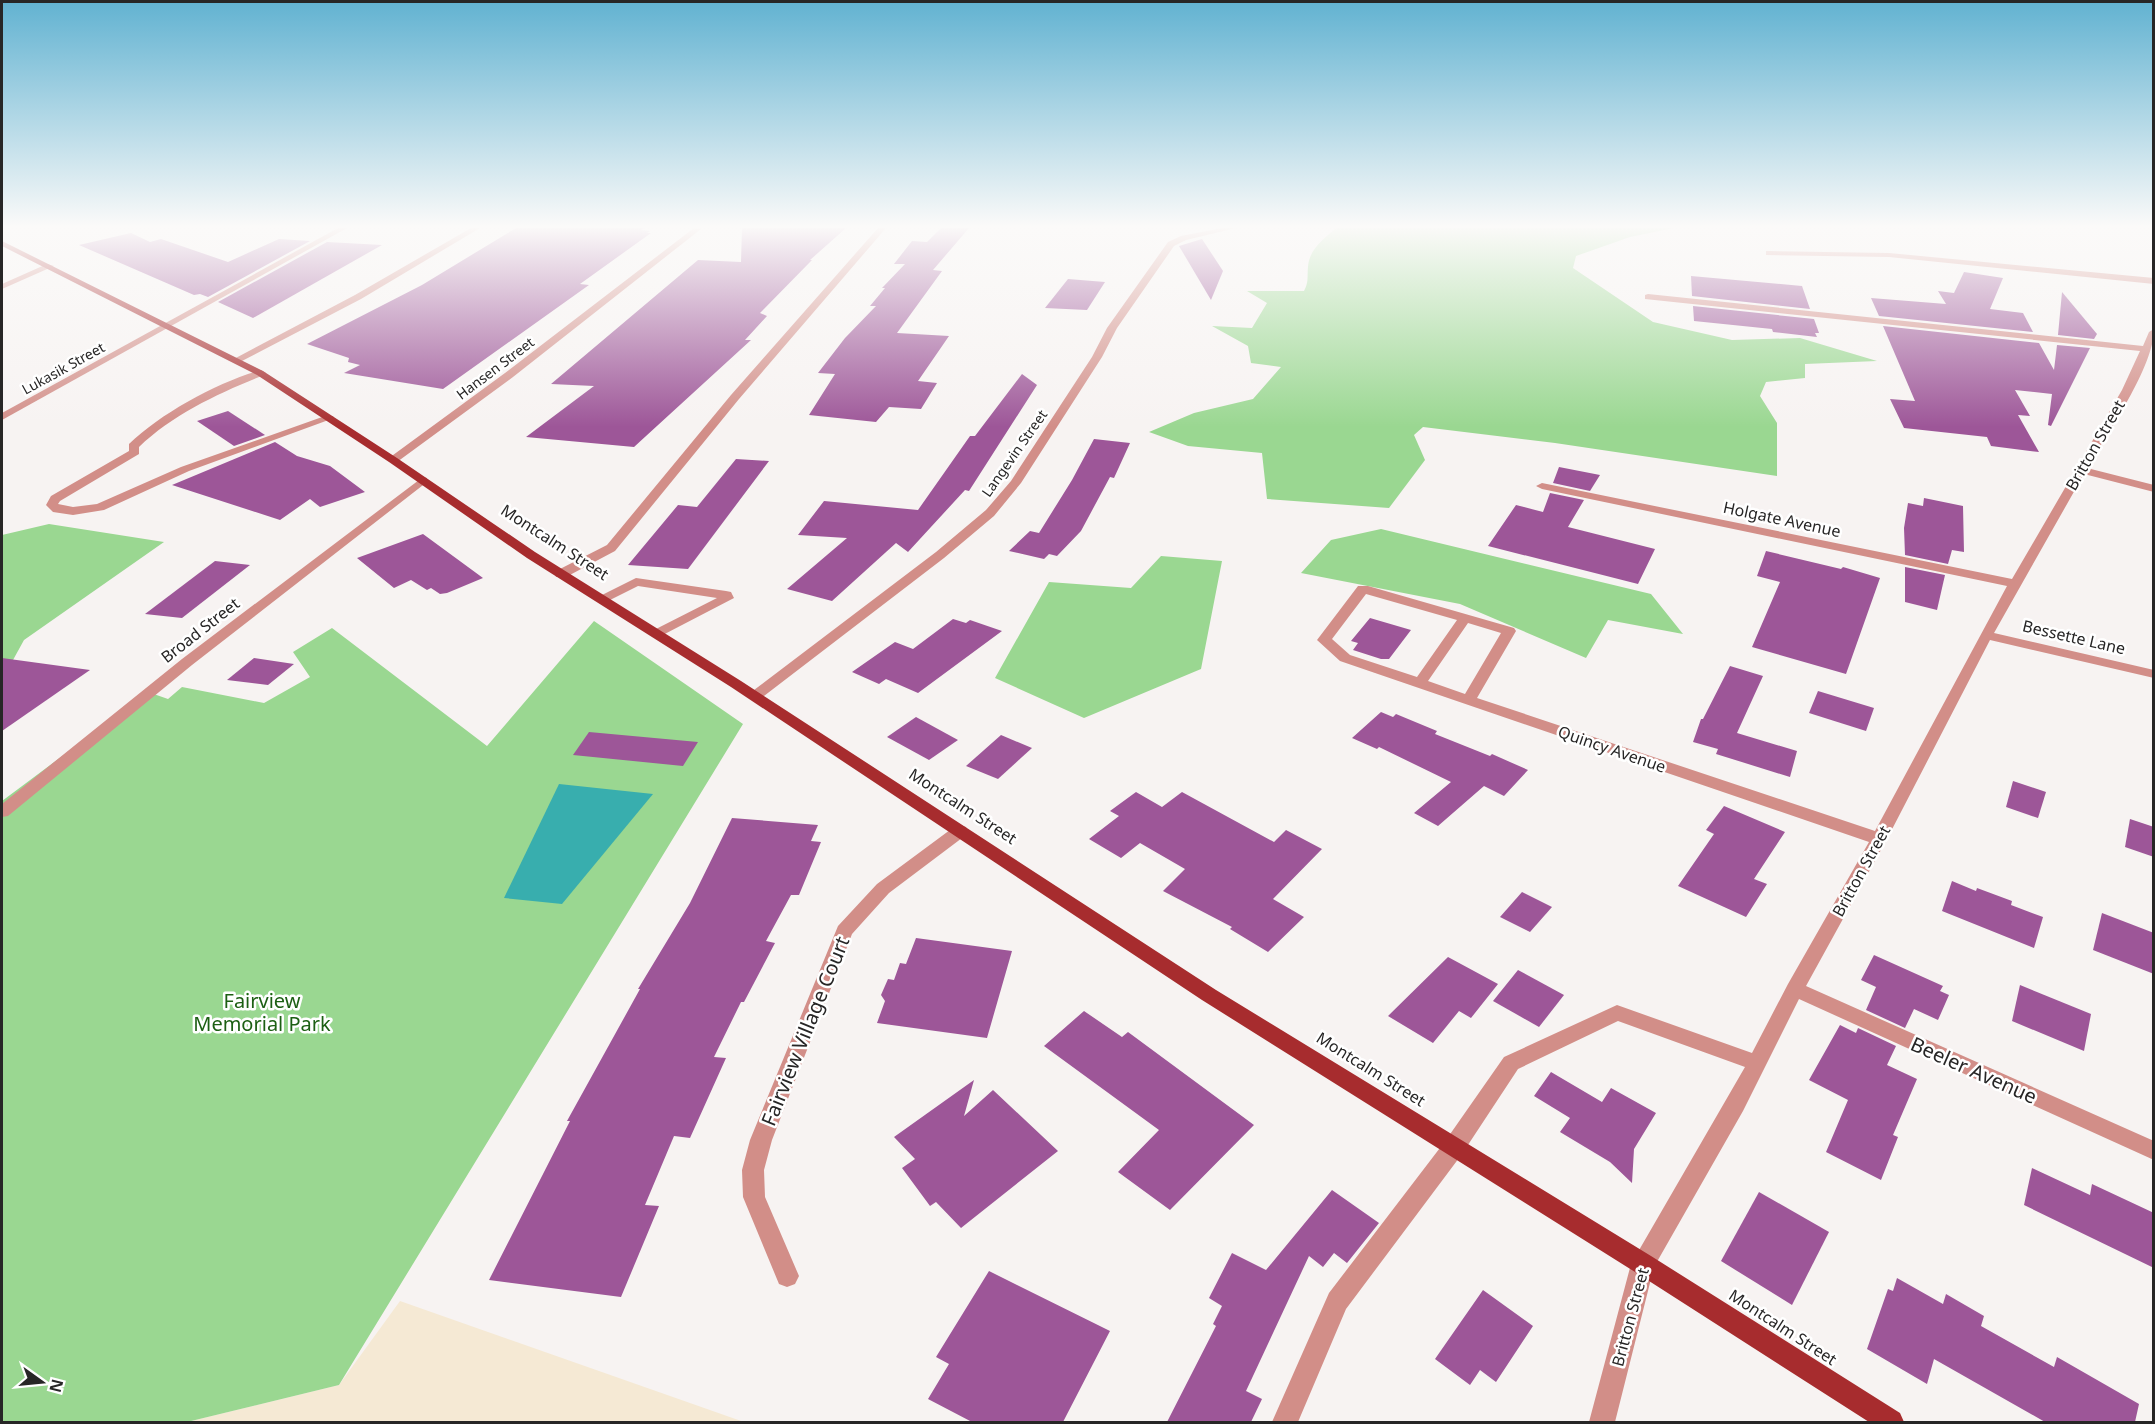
<svg xmlns="http://www.w3.org/2000/svg" width="2155" height="1424" font-family="'Noto Sans',sans-serif">
<style>
.education{fill:#f5e9d4}
.green{fill:#9ad791}
.water{fill:#38aeae}
.building{fill:#9d5698}
.lines{fill:none;stroke-linecap:round;stroke-linejoin:round}
.minor{fill:#d28e88;fill-rule:evenodd}
.major{fill:#a72c2e;fill-rule:evenodd}
.labels{text-anchor:middle;dominant-baseline:central;stroke-width:5;stroke-linejoin:round;paint-order:stroke}
.far-street-label{font-size:14px;fill:#272626;stroke:#fff}
.street-label{font-size:16px;fill:#272626;stroke:#fff}
.near-park-label{font-size:20px;fill:#1c5f13;stroke:#fff}
.near-street-label{font-size:20px;fill:#272626;stroke:#fff}
</style>
<rect width="100%" height="100%" fill="#f7f3f2"/>
<polygon class="education" points="400,1301 744,1422 187,1422 339,1385"/>
<g class="green">
<path d="M 1336,228 L 1674,228 L 1630,237 L 1576,256 L 1573,268 L 1653,322 L 1732,340 L 1800,338 L 1877,361 L 1805,364 L 1805,378 L 1766,382 L 1760,396 L 1777,423 L 1777,476 L 1555,443 L 1423,427 L 1414,435 L 1425,460 L 1389,508 L 1267,499 L 1262,453 L 1188,446 L 1149,432 L 1194,413 L 1253,399 L 1281,367 L 1251,363 L 1248,346 L 1212,326 L 1252,328 L 1267,303 L 1247,291 L 1304,291 C 1309,282 1307,277 1308,267 C 1309,249 1324,239 1336,228 Z"/>
<polygon points="49,524 164,542 24,640 2,680 2,535"/>
<polygon points="1381,529 1651,594 1683,634 1608,620 1586,658 1460,604 1301,573 1331,540"/>
<polygon points="1161,556 1222,561 1201,669 1084,718 995,678 1049,582 1131,588"/>
<polygon points="594,621 743,724 339,1385 187,1422 2,1422 2,801 148,692 168,699 182,687 264,703 310,677 293,652 332,628 487,746"/>
</g>
<polygon class="water" points="559,784 653,794 562,904 504,898"/>
<g class="building">
<polygon points="516,228 645,228 641,230 650,231 647,233 651,233 580,284 589,285 443,389 344,373 360,365 348,362 349,358 307,344 422,285"/>
<polygon points="742,228 846,228 810,260 812,260 760,313 767,316 745,340 751,340 634,447 526,437 594,386 551,384 698,260 741,262"/>
<polygon points="941,228 969,228 933,270 942,271 897,333 949,336 918,381 937,383 921,409 889,407 876,422 809,415 835,374 818,373 845,338 876,306 870,306 885,288 882,288 905,264 894,264 912,241 927,242"/>
<polygon points="131,233 150,242 161,239 228,262 279,239 310,241 208,297 200,294 194,295 79,245"/>
<polygon points="1202,239 1223,271 1211,300 1179,246"/>
<polygon points="327,242 382,245 253,318 218,302"/>
<polygon points="1964,272 2003,278 1990,309 2023,313 2033,332 1879,316 1871,298 1946,304 1938,291 1954,293"/>
<polygon points="1691,276 1802,286 1810,309 1692,296"/>
<polygon points="1068,279 1105,282 1087,310 1045,308"/>
<polygon points="2062,292 2097,334 2094,339 2058,335"/>
<polygon points="1693,306 1814,319 1819,333 1815,333 1817,337 1773,332 1772,329 1694,321"/>
<polygon points="1883,326 2039,343 2054,370 2057,345 2090,348 2051,426 2048,425 2052,394 2015,390 2030,416 2018,415 2039,452 1991,446 1987,437 1904,428 1890,399 1915,401"/>
<polygon points="1022,374 1037,385 969,491 965,490 908,552 896,543 832,601 787,589 847,538 798,535 824,501 918,510 970,436 975,436"/>
<polygon points="228,411 265,435 234,446 197,421"/>
<polygon points="1094,439 1130,443 1114,478 1110,477 1081,531 1057,556 1049,554 1044,559 1009,551 1030,531 1039,533 1072,480"/>
<polygon points="275,442 297,456 330,466 365,492 320,507 310,499 280,520 172,485"/>
<polygon points="736,459 769,461 688,569 628,565 678,505 697,507"/>
<polygon points="1559,467 1600,475 1590,491 1553,483"/>
<polygon points="1550,493 1584,500 1568,527 1655,549 1638,584 1488,546 1516,505 1543,512"/>
<polygon points="1924,498 1963,506 1964,552 1952,550 1948,564 1905,555 1904,528 1908,503 1923,506"/>
<polygon points="423,534 483,578 447,593 440,594 431,588 427,590 411,580 394,588 357,558"/>
<polygon points="1766,551 1841,569 1843,567 1880,578 1846,674 1752,647 1780,582 1757,576"/>
<polygon points="215,561 250,565 182,618 145,614"/>
<polygon points="1905,567 1945,575 1937,610 1905,602"/>
<polygon points="1370,618 1411,630 1389,659 1381,659 1353,650 1358,643 1351,641"/>
<polygon points="953,619 966,623 970,620 1002,631 918,693 886,679 879,684 852,672 895,642 913,649"/>
<polygon points="2,658 90,670 2,731"/>
<polygon points="254,658 294,664 268,685 227,680"/>
<polygon points="1730,666 1763,676 1737,733 1797,751 1790,777 1716,754 1718,749 1693,742 1701,719 1703,719"/>
<polygon points="1818,691 1874,708 1866,731 1809,713"/>
<polygon points="1381,712 1393,717 1396,714 1437,731 1435,734 1490,756 1492,754 1528,770 1504,796 1484,786 1438,826 1414,813 1451,782 1379,747 1377,749 1352,738"/>
<polygon points="916,717 958,740 929,760 887,737"/>
<polygon points="589,732 698,742 683,766 573,755"/>
<polygon points="1001,735 1032,748 998,779 966,766"/>
<polygon points="2013,781 2046,792 2038,818 2006,807"/>
<polygon points="1136,792 1162,807 1182,792 1274,842 1286,830 1322,849 1273,899 1304,917 1268,952 1230,929 1232,927 1163,891 1185,869 1140,843 1121,858 1089,839 1119,816 1110,811"/>
<polygon points="1724,806 1785,832 1754,879 1767,884 1746,917 1678,886 1714,834 1706,830"/>
<polygon points="732,818 818,825 811,841 821,842 799,895 791,895 766,941 775,943 744,1002 741,1002 714,1057 726,1058 690,1138 674,1136 645,1205 659,1206 621,1297 489,1280 570,1121 567,1121 640,989 638,989 690,903"/>
<polygon points="2130,819 2154,827 2154,857 2125,847"/>
<polygon points="1952,881 1976,891 1977,888 2012,901 2011,905 2043,917 2034,948 1942,911"/>
<polygon points="1522,892 1552,907 1530,932 1500,917"/>
<polygon points="2102,913 2154,933 2154,974 2093,950"/>
<polygon points="916,938 1012,951 987,1038 877,1023 885,1001 881,995 888,979 894,980 900,963 906,964"/>
<polygon points="1874,955 1943,986 1940,991 1949,995 1938,1020 1914,1009 1905,1028 1866,1010 1876,987 1861,980"/>
<polygon points="1448,957 1498,984 1471,1018 1459,1011 1433,1043 1388,1016"/>
<polygon points="1518,970 1564,995 1539,1027 1493,1001"/>
<polygon points="2020,985 2091,1014 2084,1051 2012,1021"/>
<polygon points="1084,1011 1122,1037 1128,1032 1254,1125 1170,1210 1118,1172 1159,1130 1044,1046"/>
<polygon points="1840,1025 1856,1033 1858,1028 1896,1046 1887,1065 1917,1079 1893,1135 1898,1137 1881,1180 1826,1152 1848,1100 1809,1080"/>
<polygon points="1551,1072 1602,1102 1611,1088 1656,1113 1634,1149 1632,1183 1610,1162 1560,1132 1570,1118 1534,1096"/>
<polygon points="974,1080 964,1116 993,1090 1058,1151 961,1228 936,1202 930,1206 902,1168 915,1159 894,1137"/>
<polygon points="2032,1168 2090,1195 2092,1184 2154,1213 2154,1268 2024,1205"/>
<polygon points="1332,1190 1379,1223 1347,1263 1334,1253 1323,1267 1309,1256 1246,1391 1262,1399 1251,1422 1167,1422 1216,1326 1213,1324 1222,1306 1209,1298 1232,1253 1266,1270"/>
<polygon points="1759,1192 1829,1232 1792,1305 1721,1261"/>
<polygon points="989,1271 1110,1331 1063,1422 972,1422 928,1399 949,1364 936,1357"/>
<polygon points="1897,1278 1943,1304 1946,1294 1984,1316 1981,1326 2054,1367 2057,1357 2139,1404 2135,1422 2045,1422 1934,1359 1927,1384 1867,1349 1888,1289 1893,1291"/>
<polygon points="1483,1290 1533,1326 1496,1382 1480,1370 1470,1385 1435,1359"/>
</g>
<g class="lines">
<g class="minor">
<polygon points="338,228 347,228 2,420 2,413"/>
<polygon points="471,228 480,228 361,299 240,362 232,360 355,295"/>
<polygon points="694,228 701,229 513,377 397,462 389,462 389,458 505,373"/>
<polygon points="878,228 886,228 739,399 615,551 566,577 556,577 555,574 556,571 607,545 731,395"/>
<polygon points="1222,228 1236,228 1186,240 1174,246 1117,328 1102,357 1021,483 994,516 944,558 760,699 750,699 748,696 750,693 936,552 986,510 1011,481 1092,357 1107,328 1168,242 1181,236"/>
<polygon points="1769,251 1889,253 2154,278 2154,284 1889,257 1766,255 1766,251"/>
<polygon points="47,264 54,266 2,289 2,284"/>
<path d="M 1648,294 L 2143,346 L 2149,332 L 2154,329 C 2154,367 2107,434 2087,468 L 2154,485 L 2154,492 L 2084,474 L 1994,633 L 2154,670 L 2154,678 L 1990,640 L 1887,839 L 1806,986 L 2154,1141 L 2154,1160 L 1799,999 L 1743,1111 L 1654,1267 L 1615,1422 L 1589,1422 L 1631,1264 L 1745,1067 L 1618,1021 L 1518,1069 L 1462,1154 L 1346,1309 L 1298,1422 L 1272,1422 L 1329,1293 L 1446,1140 L 1504,1057 L 1617,1005 L 1752,1053 L 1788,984 L 1869,842 L 1340,661 L 1317,640 L 1358,586 L 1368,586 L 1514,628 L 1516,631 L 1477,698 L 1875,831 L 2007,586 L 1542,489 L 1536,486 L 1542,483 L 2012,579 L 2122,390 L 2140,351 L 1645,299 L 1645,295 ZM 1366,594 L 1457,620 L 1417,677 L 1350,655 L 1332,639 ZM 1468,623 L 1501,633 L 1465,694 L 1428,681 Z"/>
<path d="M 261,370 L 266,373 L 264,375 C 221,392 173,414 139,447 L 139,454 L 60,501 L 58,504 L 73,507 L 97,504 L 181,467 L 325,416 L 333,416 L 334,418 L 189,471 L 104,510 L 73,515 L 53,512 L 46,505 L 51,496 L 129,451 L 129,444 C 161,413 218,382 261,370 Z"/>
<polygon points="423,477 427,478 427,482 192,665 8,816 2,817 2,804 182,659"/>
<polygon points="636,578 726,591 731,592 734,598 657,638 650,634 652,631 717,598 638,586 606,602 601,603 594,599"/>
<polygon points="960,825 966,827 968,831 966,835 889,893 852,934 772,1140 764,1170 765,1197 799,1276 795,1284 787,1287 779,1284 743,1197 742,1170 750,1140 838,926 877,884 954,827"/>
</g>
<polygon class="major" points="2,241 263,371 397,458 535,552 741,681 1216,990 1651,1256 1900,1413 1904,1422 1869,1422 1635,1272 1202,1000 731,687 527,558 389,462 257,375 2,246"/>
</g>
<linearGradient id="sky" x2="0" y2="1"><stop stop-color="#61b2d1"/><stop offset="0.53" stop-color="#fbfaf9"/><stop offset="1" stop-color="#fbfaf9" stop-opacity="0"/></linearGradient>
<rect width="2155" height="427" fill="url(#sky)"/>
<g class="labels">
<g class="far-street-label">
<text transform="translate(63 368) rotate(-29)">Lukasik Street</text>
<text transform="translate(495 368) rotate(-37)">Hansen Street</text>
<text transform="translate(1014 453) rotate(-55)">Langevin Street</text>
</g>
<g class="street-label">
<text transform="translate(2095 445) rotate(-60)">Britton Street</text>
<text transform="translate(1782 519) rotate(12)">Holgate Avenue</text>
<text transform="translate(555 542) rotate(33)">Montcalm Street</text>
<text transform="translate(200 630) rotate(-38)">Broad Street</text>
<text transform="translate(2074 637) rotate(13)">Bessette Lane</text>
<text transform="translate(1612 749) rotate(19)">Quincy Avenue</text>
<text transform="translate(963 806) rotate(33)">Montcalm Street</text>
<text transform="translate(1861 871) rotate(-61)">Britton Street</text>
<text transform="translate(1371 1069) rotate(32)">Montcalm Street</text>
<text transform="translate(1630 1317) rotate(-75)">Britton Street</text>
<text transform="translate(1783 1327) rotate(33)">Montcalm Street</text>
</g>
<g class="near-park-label">
<text x="262" y="1000">Fairview<tspan x="262" dy="23">Memorial Park</tspan></text>
</g>
<g class="near-street-label">
<text transform="translate(805 1031) rotate(-68)">Fairview Village Court</text>
<text transform="translate(1974 1070) rotate(24)">Beeler Avenue</text>
</g>
</g>
<rect width="2155" height="1424" fill="none" stroke="#272626" stroke-width="6"/>
<g transform="translate(42 1382) rotate(105)" stroke="#ffffff" stroke-width="4.5" paint-order="stroke">
<path d="M0-4.5L10 22L0 15L-10 22Z" fill="#272626"/>
<text y="-9" font-size="16" font-weight="bold" text-anchor="middle" fill="#272626">N</text>
</g>
</svg>
